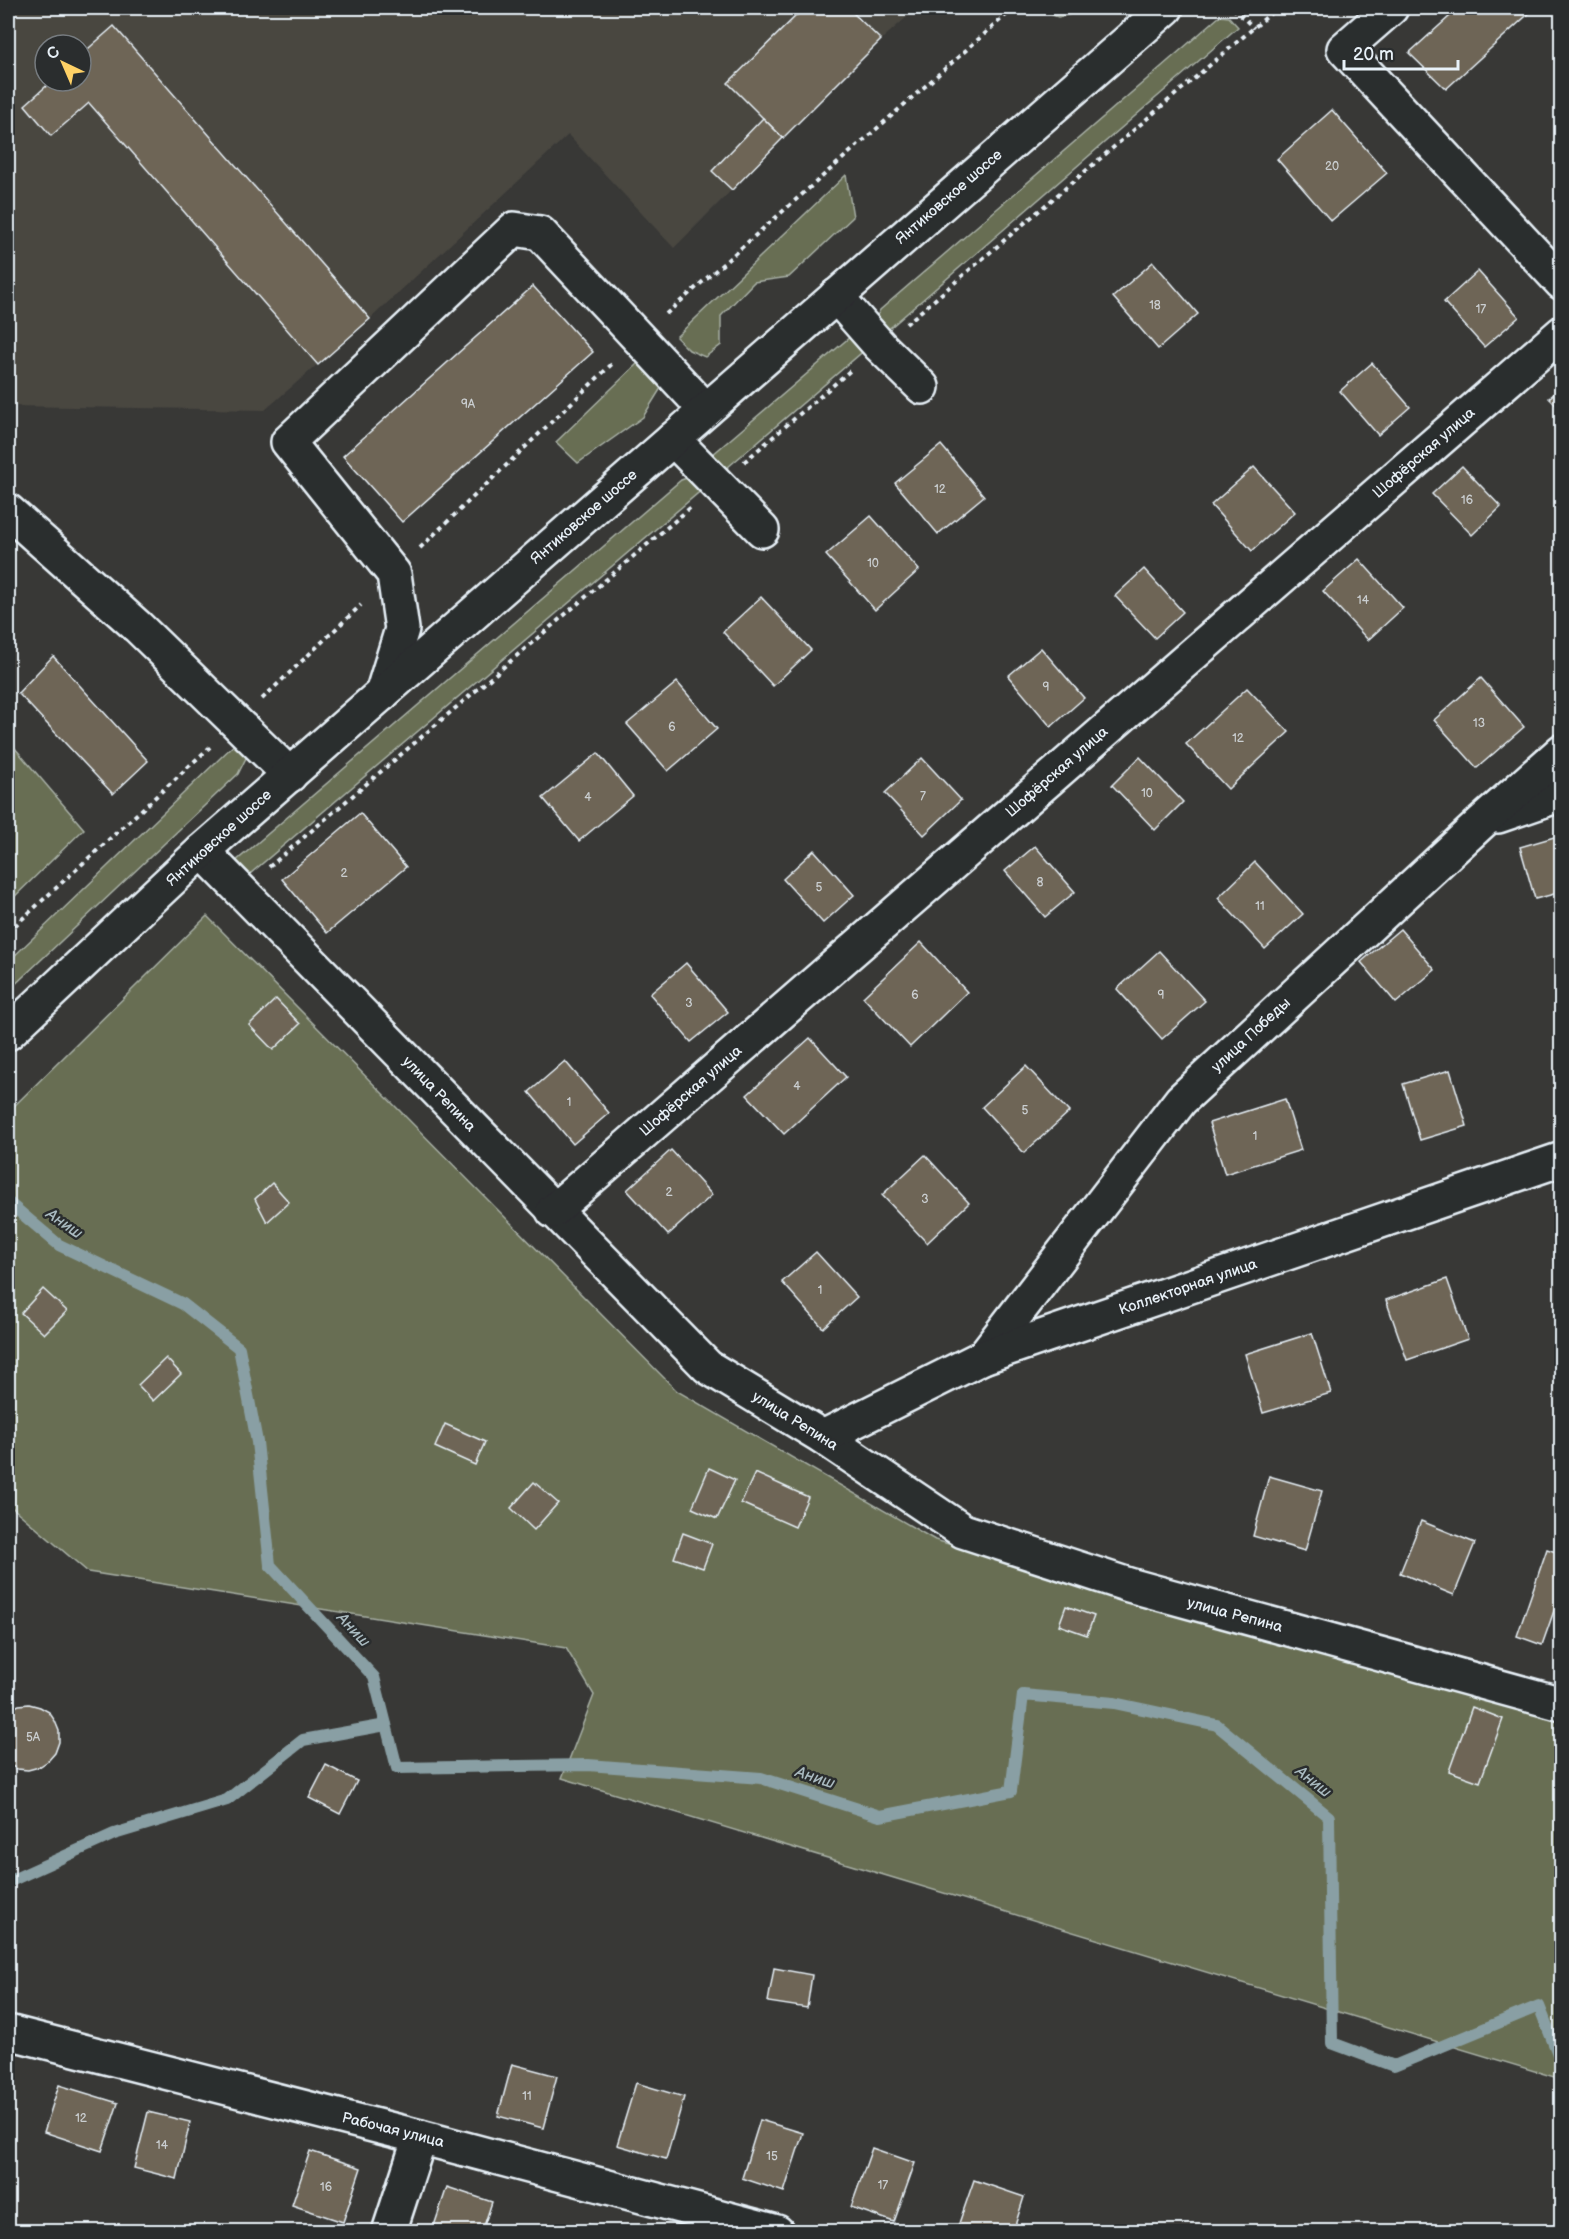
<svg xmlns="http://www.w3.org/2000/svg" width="1569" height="2239" font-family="'Balsamiq Sans',sans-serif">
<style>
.built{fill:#484640;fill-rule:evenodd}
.green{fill:#686e53;stroke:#a8b0a6;stroke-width:1.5}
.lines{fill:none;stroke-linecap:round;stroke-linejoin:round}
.stream{stroke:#899fa4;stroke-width:12}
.building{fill:#6e6556;stroke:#e8f1f8;stroke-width:1.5}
.minor-casing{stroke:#e8f1f8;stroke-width:38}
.major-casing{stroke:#e8f1f8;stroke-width:38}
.path{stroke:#e8f1f8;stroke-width:4;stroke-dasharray:4.5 4.5;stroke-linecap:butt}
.minor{stroke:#2a2d2e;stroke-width:33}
.major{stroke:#2a2d2e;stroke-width:33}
.labels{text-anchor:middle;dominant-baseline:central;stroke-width:5;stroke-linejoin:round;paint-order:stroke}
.number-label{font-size:12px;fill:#caced0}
.street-label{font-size:15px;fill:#e8f1f8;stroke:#2a2d2e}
.water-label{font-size:16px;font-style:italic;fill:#a9bac0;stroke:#2a2d2e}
</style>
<rect width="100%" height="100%" fill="#383836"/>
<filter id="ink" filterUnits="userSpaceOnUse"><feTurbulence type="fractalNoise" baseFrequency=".0167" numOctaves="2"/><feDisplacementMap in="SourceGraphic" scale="12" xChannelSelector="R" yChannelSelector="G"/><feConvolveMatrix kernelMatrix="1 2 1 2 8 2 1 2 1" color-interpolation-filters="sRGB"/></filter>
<g filter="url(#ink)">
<path class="built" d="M 8,8 L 917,8 L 881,40 L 674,248 L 568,135 L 370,319 L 265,410 L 8,406 ZM 45,45 L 81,45 L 81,81 L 45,81 Z"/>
<g class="green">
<polygon points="1034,8 1100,8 1058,17"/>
<polygon points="1220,16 1229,17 1238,27 884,333 876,318 880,310"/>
<polygon points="846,175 853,217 789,277 754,282 721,316 721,345 705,357 689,350 676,337"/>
<polygon points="850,337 867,348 721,473 713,462 712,455"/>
<polygon points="639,362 661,388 643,417 578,463 556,442"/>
<polygon points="690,477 704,488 244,879 235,862 681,480"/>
<polygon points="240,739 247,756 238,774 8,991 8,962"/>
<polygon points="8,740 84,829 8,903"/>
<polygon points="207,916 677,1391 935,1540 1561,1721 1561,2079 562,1778 594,1695 566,1648 88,1572 8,1504 8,1112"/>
</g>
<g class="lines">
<g class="stream">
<polyline points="8,1202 59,1245 183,1304 239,1348 257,1442 270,1565 374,1677 397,1768 588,1765 761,1778 880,1816 1011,1791 1023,1695 1114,1703 1217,1725 1329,1817 1332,2043 1394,2066 1539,2006 1562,2064"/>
<polyline points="8,1882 114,1834 227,1800 303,1740 386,1725"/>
</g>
</g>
<g class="building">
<polygon points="804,8 848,8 881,40 783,138 728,83"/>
<polygon points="1459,8 1535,8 1446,89 1409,53"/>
<polygon points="114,26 370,319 318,365 89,103 51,136 25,105 52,81 81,81 81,55"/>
<polygon points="1332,110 1387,173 1331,221 1277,159"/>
<polygon points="763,118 783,138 732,190 712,171"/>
<polygon points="1153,262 1198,314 1158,349 1113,297"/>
<polygon points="1478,271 1519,317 1484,347 1444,302"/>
<polygon points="533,286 593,352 402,522 343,456"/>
<polygon points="1372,363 1410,407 1378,435 1340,391"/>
<polygon points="1562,387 1562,411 1549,398"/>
<polygon points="941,445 984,496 938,534 895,483"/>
<polygon points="1462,466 1501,507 1472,535 1432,494"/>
<polygon points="1254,467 1295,512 1252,551 1211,505"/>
<polygon points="871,516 919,570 875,610 826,555"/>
<polygon points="1359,559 1403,608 1368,640 1323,591"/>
<polygon points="1144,569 1183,612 1155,638 1115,596"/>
<polygon points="761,597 811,650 773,686 723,632"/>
<polygon points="1041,648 1084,698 1051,727 1008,676"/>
<polygon points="53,656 148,761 113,794 18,693"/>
<polygon points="1481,678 1524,727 1477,768 1434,720"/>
<polygon points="677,682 717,729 668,771 627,724"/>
<polygon points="1247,688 1289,732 1228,789 1186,744"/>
<polygon points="598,753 633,796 579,841 543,798"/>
<polygon points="1140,757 1183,802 1155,830 1112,785"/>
<polygon points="922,758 961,800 924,835 885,793"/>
<polygon points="360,813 406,867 327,933 282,879"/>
<polygon points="1561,835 1562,892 1535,899 1520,847"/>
<polygon points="1035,846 1075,892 1045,917 1005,871"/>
<polygon points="814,850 854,895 823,923 783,879"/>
<polygon points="1255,862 1303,914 1265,949 1218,898"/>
<polygon points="1400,929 1435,970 1396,1003 1361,962"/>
<polygon points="921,942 967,992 910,1047 863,997"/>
<polygon points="1159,951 1205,1001 1162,1039 1117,989"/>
<polygon points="686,963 728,1012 691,1042 650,994"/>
<polygon points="276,999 300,1024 273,1050 249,1025"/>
<polygon points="810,1038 846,1077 784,1134 747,1095"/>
<polygon points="565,1061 609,1113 573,1144 529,1092"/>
<polygon points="1026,1066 1069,1112 1024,1153 982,1107"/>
<polygon points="1450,1070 1467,1126 1420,1140 1403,1084"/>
<polygon points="1285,1099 1301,1150 1225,1174 1209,1123"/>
<polygon points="671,1150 712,1195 668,1235 627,1190"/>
<polygon points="925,1155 969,1203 927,1243 882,1195"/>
<polygon points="272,1183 289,1202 267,1222 255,1199"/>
<polygon points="816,1252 857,1297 823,1328 782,1282"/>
<polygon points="1447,1279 1468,1339 1407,1360 1386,1300"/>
<polygon points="43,1289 67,1311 44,1334 21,1313"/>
<polygon points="1312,1333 1331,1393 1263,1413 1245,1354"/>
<polygon points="166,1358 181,1374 153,1401 138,1385"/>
<polygon points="445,1424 485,1442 475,1465 435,1447"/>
<polygon points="709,1468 735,1480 717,1519 692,1508"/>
<polygon points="755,1473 808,1497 795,1527 741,1503"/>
<polygon points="1269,1476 1322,1491 1305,1551 1253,1536"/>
<polygon points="534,1482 558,1503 534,1530 511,1508"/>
<polygon points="1421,1521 1475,1543 1454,1595 1400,1573"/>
<polygon points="683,1533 712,1544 703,1568 674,1558"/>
<polygon points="1547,1549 1562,1554 1562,1588 1542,1645 1517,1636"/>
<polygon points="1066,1606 1094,1616 1087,1635 1059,1625"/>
<polygon points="29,1704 40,1707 49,1712 55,1721 59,1731 59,1742 55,1753 48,1761 39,1767 28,1770 17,1769 8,1764 8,1710 19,1705"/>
<polygon points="1472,1707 1503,1719 1480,1782 1449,1771"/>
<polygon points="326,1765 357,1781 340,1814 309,1798"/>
<polygon points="774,1968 812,1975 807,2008 768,2002"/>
<polygon points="512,2064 557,2076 543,2128 498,2116"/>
<polygon points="636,2083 684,2097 666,2159 617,2145"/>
<polygon points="59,2085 118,2103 102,2151 44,2132"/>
<polygon points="148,2112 190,2122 177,2179 134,2168"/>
<polygon points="760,2120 803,2133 784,2192 742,2178"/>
<polygon points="872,2148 915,2163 894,2222 851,2207"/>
<polygon points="310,2151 361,2168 343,2222 292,2205"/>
<polygon points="974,2180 1024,2197 1013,2232 956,2232"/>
<polygon points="447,2187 492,2202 482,2232 432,2232"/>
<polygon points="588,2224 611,2232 586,2232"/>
<polygon points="1110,2225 1132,2232 1108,2232"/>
</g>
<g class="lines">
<defs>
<g id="minor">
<polyline points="1391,8 1344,49 1562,283"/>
<polyline points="836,296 880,346 922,387"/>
<polyline points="673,439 762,530"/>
<polyline points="8,511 138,627 290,775"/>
<polyline points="382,694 402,629 394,574 288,442 514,229 540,233 706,410"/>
<polyline points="1498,816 1562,794"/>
<polyline points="202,851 708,1367 823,1437 963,1531 1129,1585 1562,1704"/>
<polyline points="553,1211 1562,333"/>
<polyline points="983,1357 1181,1100 1482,822 1562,751"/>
<polyline points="823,1437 983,1357 1562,1159"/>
<polyline points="8,2032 420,2137 777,2232"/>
<polyline points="389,2232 420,2137"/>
</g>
<polyline id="major" points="8,1033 202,851 1166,8"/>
</defs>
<use href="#minor" class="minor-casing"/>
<use href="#major" class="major-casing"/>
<g class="path">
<polyline points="1233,8 1254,28"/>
<polyline points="666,314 1014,8"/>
<polyline points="906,324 1277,8"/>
<polyline points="744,462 852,369"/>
<polyline points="420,548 614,362"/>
<polyline points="262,699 361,605"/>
<polyline points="269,867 690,508"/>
<polyline points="8,932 210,747"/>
</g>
<use href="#minor" class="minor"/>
<use href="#major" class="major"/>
</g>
</g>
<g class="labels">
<g class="number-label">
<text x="1332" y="166">20</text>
<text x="1155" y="305">18</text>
<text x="1481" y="309">17</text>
<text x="468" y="404">9А</text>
<text x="940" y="489">12</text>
<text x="1467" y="500">16</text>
<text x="873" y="563">10</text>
<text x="1363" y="600">14</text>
<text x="1046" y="687">9</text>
<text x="1479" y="723">13</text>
<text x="672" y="727">6</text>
<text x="1238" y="738">12</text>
<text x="1147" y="793">10</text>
<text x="923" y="796">7</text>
<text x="588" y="797">4</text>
<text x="344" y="873">2</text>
<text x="1040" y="882">8</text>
<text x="819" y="887">5</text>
<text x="1260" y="906">11</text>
<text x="915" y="995">6</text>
<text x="1161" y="995">9</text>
<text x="689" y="1003">3</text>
<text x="797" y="1086">4</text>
<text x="569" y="1102">1</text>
<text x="1025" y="1110">5</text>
<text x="1255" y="1136">1</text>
<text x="669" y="1192">2</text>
<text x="925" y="1199">3</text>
<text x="820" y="1290">1</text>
<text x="33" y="1737">5А</text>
<text x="527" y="2096">11</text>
<text x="81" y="2118">12</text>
<text x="162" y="2145">14</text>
<text x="772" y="2156">15</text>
<text x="883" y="2185">17</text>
<text x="326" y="2187">16</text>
</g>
<g class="street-label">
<text transform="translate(949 197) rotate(-41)">Янтиковское шоссе</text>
<text transform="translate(1424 453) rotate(-41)">Шофёрская улица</text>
<text transform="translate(584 517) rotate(-41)">Янтиковское шоссе</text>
<text transform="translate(1057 772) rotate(-41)">Шофёрская улица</text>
<text transform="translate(219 838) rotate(-42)">Янтиковское шоссе</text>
<text transform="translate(1251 1035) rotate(-43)">улица Победы</text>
<text transform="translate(691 1091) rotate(-41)">Шофёрская улица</text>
<text transform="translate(439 1094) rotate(46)">улица Репина</text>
<text transform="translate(1188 1287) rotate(-19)">Коллекторная улица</text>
<text transform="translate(795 1421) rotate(32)">улица Репина</text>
<text transform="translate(1235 1615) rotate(15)">улица Репина</text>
<text transform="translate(393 2130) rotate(14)">Рабочая улица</text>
</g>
<g class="water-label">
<text transform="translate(64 1224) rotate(35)">Аниш</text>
<text transform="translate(353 1630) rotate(47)">Аниш</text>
<text transform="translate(815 1778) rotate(18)">Аниш</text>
<text transform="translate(1313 1782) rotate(39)">Аниш</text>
</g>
</g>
<rect width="1569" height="2239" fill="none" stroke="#2a2d2e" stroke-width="30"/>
<rect x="15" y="15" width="1539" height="2209" fill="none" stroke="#e8f1f8" stroke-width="2" filter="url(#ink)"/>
<g transform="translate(63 63) rotate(316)"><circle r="28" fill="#2a2d2e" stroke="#767b7f" stroke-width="1.5"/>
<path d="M0-4.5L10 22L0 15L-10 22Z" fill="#ffd166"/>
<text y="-9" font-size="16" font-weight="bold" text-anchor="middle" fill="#e8f1f8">С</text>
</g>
<path d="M1344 60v9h114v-9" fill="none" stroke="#e8f1f8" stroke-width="3"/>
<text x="1353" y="60" font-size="18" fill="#e8f1f8" stroke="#2a2d2e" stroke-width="4.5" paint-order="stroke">20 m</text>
</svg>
